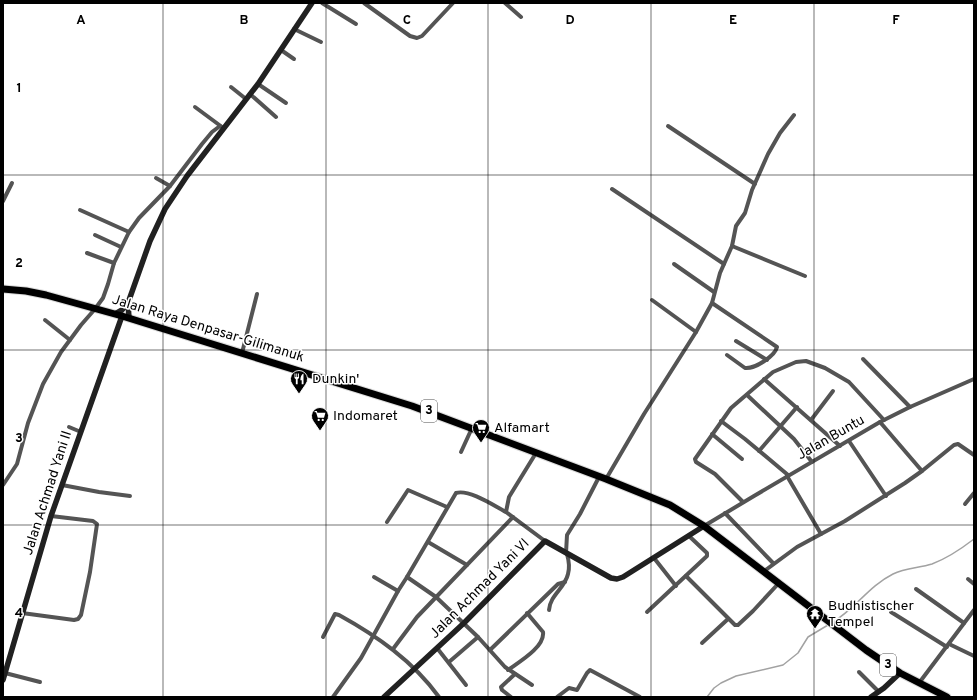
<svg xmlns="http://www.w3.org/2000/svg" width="977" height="700" font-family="Overpass,sans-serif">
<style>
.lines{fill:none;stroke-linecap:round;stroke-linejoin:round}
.stream{stroke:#a2a2a2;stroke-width:1.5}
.highway-casing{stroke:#dbdbdb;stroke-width:9}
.street{stroke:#545454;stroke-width:4}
.secondary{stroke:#212121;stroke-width:5.5}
.highway{stroke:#000;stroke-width:7}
.grid{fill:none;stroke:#000;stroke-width:1;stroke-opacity:0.55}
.labels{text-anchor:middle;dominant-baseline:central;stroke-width:3;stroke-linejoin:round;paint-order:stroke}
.shield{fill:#fff;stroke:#4c4c4c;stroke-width:1}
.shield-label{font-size:13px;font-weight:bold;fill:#000}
.street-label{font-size:14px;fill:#000;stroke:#fff}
.poi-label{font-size:14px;fill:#000;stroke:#fff;text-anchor:start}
.grid-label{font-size:13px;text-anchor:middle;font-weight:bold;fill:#000;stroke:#fff;stroke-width:3;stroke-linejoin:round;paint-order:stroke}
</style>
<rect width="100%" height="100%" fill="#fff"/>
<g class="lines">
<g class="stream">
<path d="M 833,622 C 855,609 869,586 893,574 C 905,568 919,568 932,564 C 948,558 961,549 974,539"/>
<polyline points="707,697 714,688 721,683 736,676 783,665 798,653 808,637 828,625"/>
</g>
<defs>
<polyline id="highway" points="3,289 26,291 46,295 122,316 412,406 606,479 670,505 704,526 866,650 900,673 947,697"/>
</defs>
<use href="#highway" class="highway-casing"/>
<g class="street">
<polyline points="322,3 356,24"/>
<polyline points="364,3 410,36 417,38 422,36 453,3"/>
<polyline points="505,3 521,17"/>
<polyline points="294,29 321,42"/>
<polyline points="281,50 294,59"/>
<polyline points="258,84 286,103"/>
<polyline points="231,87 246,99"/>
<polyline points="250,94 276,117"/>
<polyline points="195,107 222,127"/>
<polyline points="668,126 755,184"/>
<polyline points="156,178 170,186"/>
<polyline points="612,189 724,264"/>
<polyline points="3,201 12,183"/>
<polyline points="80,210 129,232"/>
<polyline points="95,235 121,247"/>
<polyline points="732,246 805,276"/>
<polyline points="87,253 114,263"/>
<polyline points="674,264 714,292"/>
<polyline points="652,300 696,332"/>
<path d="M 712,303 L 777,347 C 775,356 755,369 745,368 L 727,355"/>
<polyline points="45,320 70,340"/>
<polyline points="736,341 767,360"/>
<polyline points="242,353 257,294"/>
<polyline points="863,359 910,407"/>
<polyline points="764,379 840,446"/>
<polyline points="747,395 794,439 812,462"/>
<polyline points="811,420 833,391"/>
<polyline points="721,421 745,439 788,475"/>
<polyline points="880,422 922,471"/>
<polyline points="69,427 81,432"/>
<polyline points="712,434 742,459"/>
<polyline points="849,441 886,496"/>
<polyline points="759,451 797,407"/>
<polyline points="461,452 472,428"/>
<polyline points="536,453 509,497 506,512 545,541"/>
<polyline points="787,476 821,534"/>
<polyline points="606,479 644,414 696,332 712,303 720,273 732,246 736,226 745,213 752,190 768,154 780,133 794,115"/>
<polyline points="3,485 17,464 28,423 43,384 61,352 81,325 95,309 103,298 108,284 114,263 129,232 139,218 170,186 202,144 212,132 220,126"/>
<polyline points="62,485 99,492 130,496"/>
<polyline points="743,502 715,474 696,462 695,459 731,408 773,372 796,362 806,361 825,368 849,382 884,420"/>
<polyline points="965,504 974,493"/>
<polyline points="725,513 773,563"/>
<polyline points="387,522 408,490 447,507"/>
<polyline points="704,526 754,496 880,422 910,407 974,379"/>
<polyline points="428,542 467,565"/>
<polyline points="566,553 567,535 580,514 599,477"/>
<polyline points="654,558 676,586"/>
<polyline points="763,572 797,547 845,521 905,483 922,471 954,445 958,444 974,455"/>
<polyline points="686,576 735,625 738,625 753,611 778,584"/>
<polyline points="374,577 398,591"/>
<polyline points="407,577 436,597 478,637 505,667 532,685"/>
<polyline points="968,579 974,584"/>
<polyline points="916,589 964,623"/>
<path d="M 549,610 C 550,595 565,588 568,574 C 570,567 569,561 567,554"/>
<polyline points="647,612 707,556 707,553 689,536"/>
<polyline points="891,612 947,647"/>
<polyline points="22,613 74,620 78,619 81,615 90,572 97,524 93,521 51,516"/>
<path d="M 323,637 L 335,614 L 339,615 C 377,636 413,661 439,697"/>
<polyline points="702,643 728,619"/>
<polyline points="949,644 974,656"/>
<polyline points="437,648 466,685"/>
<polyline points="393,649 417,617 513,517"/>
<polyline points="490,650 558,584 565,582"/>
<polyline points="449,662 478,637"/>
<path d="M 508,670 C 519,662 545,647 543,632 L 527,613"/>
<polyline points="859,672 879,692"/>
<polyline points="5,673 40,682"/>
<polyline points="919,683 974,610"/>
<path d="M 333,697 L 361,658 L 398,591 L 407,577 L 456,493 C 469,489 493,505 506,512"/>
<polyline points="511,697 502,690 501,687 515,674"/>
<polyline points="557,697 569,688 577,690 587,673 590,670 640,697"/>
</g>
<g class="secondary">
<polyline points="115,314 122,310 128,303"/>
<polyline points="129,318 128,303 150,241 165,209 187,176 258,84 312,3"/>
<polyline points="3,680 51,516 122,316"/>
<polyline points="384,697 464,623 545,541 611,578 617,579 623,577 704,526"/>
<polyline points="871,697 884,688 900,673"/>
</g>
<use href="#highway" class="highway"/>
</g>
<path class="grid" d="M 163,3 L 163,697M 326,3 L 326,697M 488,3 L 488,697M 651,3 L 651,697M 814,3 L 814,697M 3,175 L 974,175M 3,350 L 974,350M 3,525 L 974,525"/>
<defs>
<symbol id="restaurant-pin" viewBox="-11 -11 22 30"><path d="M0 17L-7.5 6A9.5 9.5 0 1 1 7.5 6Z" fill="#000" stroke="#fff"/><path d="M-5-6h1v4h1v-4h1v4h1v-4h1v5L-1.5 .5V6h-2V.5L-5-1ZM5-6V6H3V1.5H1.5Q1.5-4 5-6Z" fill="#fff"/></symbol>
<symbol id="supermarket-pin" viewBox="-11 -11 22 30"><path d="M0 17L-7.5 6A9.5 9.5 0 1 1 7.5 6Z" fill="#000" stroke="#fff"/><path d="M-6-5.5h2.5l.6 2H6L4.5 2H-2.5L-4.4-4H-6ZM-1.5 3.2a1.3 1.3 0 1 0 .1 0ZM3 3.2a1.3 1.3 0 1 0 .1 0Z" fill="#fff"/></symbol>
<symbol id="temple-pin" viewBox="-11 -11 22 30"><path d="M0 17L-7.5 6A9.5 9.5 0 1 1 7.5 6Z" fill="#000" stroke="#fff"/><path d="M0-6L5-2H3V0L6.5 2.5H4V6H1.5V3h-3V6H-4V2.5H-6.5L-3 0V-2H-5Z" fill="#fff"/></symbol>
</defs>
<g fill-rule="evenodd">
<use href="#restaurant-pin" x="289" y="369" width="20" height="27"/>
<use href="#supermarket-pin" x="310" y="406" width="20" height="27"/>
<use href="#supermarket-pin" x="471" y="418" width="20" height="27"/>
<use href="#temple-pin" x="805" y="604" width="20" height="27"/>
</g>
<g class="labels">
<g class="shield">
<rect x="421" y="400" width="16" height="22" rx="3"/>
<rect x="880" y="654" width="16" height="22" rx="3"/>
</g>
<g class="shield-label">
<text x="429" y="411">3</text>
<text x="888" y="665">3</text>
</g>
<g class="street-label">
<text transform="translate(208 329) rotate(17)">Jalan Raya Denpasar-Gilimanuk</text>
<text transform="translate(831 438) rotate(-30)">Jalan Buntu</text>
<text transform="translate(48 493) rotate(-72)">Jalan Achmad Yani II</text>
<text transform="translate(480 589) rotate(-45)">Jalan Achmad Yani VI</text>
</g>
<g class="poi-label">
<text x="312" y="379">Dunkin'</text>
<text x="333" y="416">Indomaret</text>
<text x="494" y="428">Alfamart</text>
<text x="828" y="606">Budhistischer<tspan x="828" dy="16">Tempel</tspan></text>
</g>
</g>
<g class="grid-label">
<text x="81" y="24">A</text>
<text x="244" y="24">B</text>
<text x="407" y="24">C</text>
<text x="570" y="24">D</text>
<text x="733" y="24">E</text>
<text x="896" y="24">F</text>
<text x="19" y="92">1</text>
<text x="19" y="267">2</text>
<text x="19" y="442">3</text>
<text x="19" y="617">4</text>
</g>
<rect width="977" height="700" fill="none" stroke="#000000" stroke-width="8"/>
</svg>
